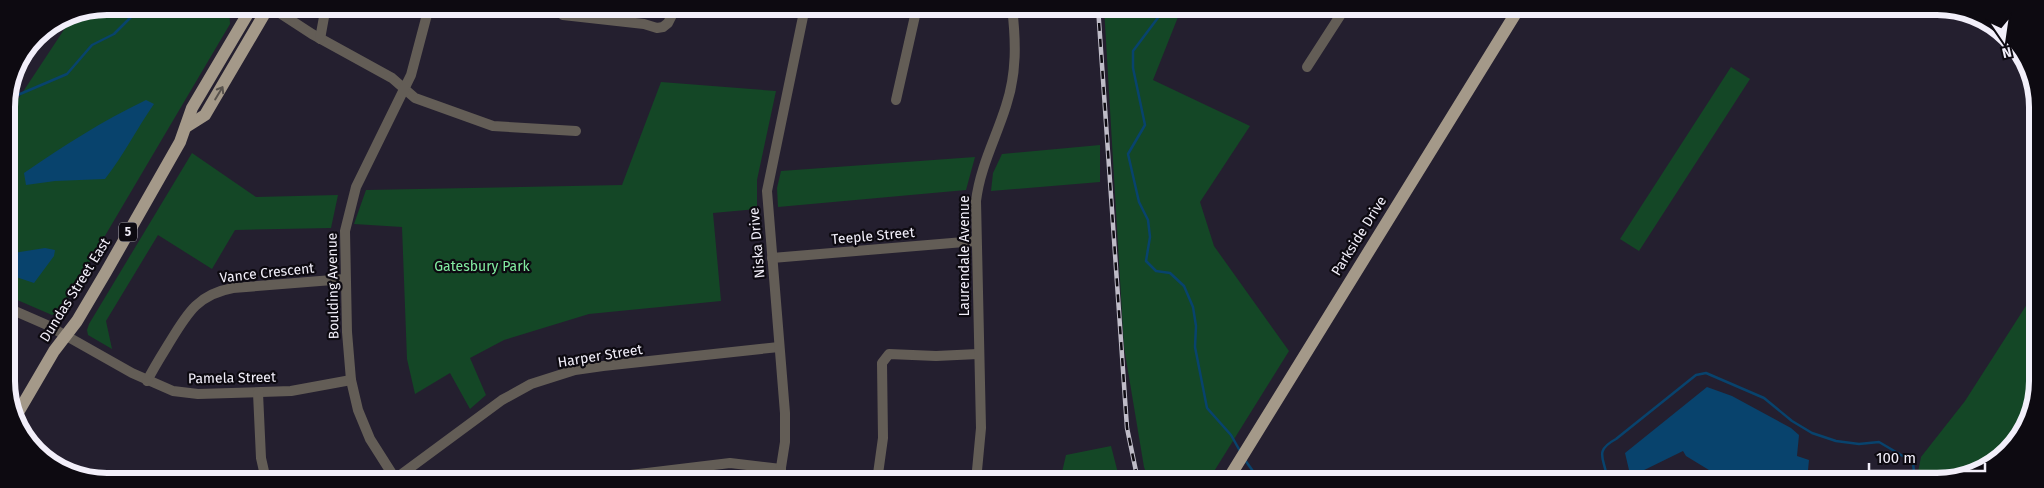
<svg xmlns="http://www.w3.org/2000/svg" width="2044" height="488" font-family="'Fira Sans',sans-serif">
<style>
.green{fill:#144726}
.water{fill:#08436d}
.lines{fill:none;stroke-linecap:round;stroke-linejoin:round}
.stream{stroke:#08436d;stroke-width:2.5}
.minor{stroke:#635d56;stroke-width:10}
.major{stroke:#a49989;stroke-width:12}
.rail-casing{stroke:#bfbcc8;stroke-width:4.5}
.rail{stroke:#0d0a11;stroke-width:2.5;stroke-dasharray:8;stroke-linecap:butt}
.oneway{stroke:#58524d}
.labels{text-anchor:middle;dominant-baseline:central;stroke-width:4.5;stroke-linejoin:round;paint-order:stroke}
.shield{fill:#0d0a11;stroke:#adaab4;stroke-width:1}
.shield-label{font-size:12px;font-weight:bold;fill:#f2effa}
.street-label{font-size:14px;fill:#f2effa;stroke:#0d0a11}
.park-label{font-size:14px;fill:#82eca1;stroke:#0d0a11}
.rim{fill:none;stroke:#f2effa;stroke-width:6}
</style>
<rect width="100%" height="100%" fill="#241f2f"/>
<g class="green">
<polygon points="107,6 233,6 229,9 230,24 60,312 52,315 8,296 7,116 75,13"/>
<polygon points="1104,7 1180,7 1178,17 1153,80 1250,126 1200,202 1214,246 1289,351 1208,481 1149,481 1144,467 1124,347"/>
<polygon points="1731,67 1750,79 1639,251 1620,239"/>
<polygon points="661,82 776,91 757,180 757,209 713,213 721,301 589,314 504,340 470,358 486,395 470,409 450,373 415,394 407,359 402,227 354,224 366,190 622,185"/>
<polygon points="1100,145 1100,182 991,191 993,173 1002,154"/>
<polygon points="192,153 256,197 338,195 331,228 235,230 212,269 158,235 106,321 112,349 88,335 87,330 89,324"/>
<polygon points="975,157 966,190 778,207 777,188 781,171"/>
<polygon points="2036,290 2036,401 2003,457 1944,482 1916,482 1921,457 1965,401"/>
<polygon points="1111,446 1120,481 1060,481 1066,455"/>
</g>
<g class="water">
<path d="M 146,100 L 154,104 C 137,128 124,155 105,179 L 55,181 L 26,185 L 24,173 C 66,144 101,122 146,100 Z"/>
<polygon points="45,248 55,250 54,256 34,283 7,274 7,254"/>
<polygon points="1707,387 1732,396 1791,428 1799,435 1797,456 1809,460 1808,470 1793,481 1727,481 1686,456 1683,451 1634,475 1629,470 1625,453"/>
</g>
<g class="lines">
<g class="stream">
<polyline points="1166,7 1133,51 1133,68 1145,125 1128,154 1139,202 1148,220 1150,237 1146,261 1156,271 1170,273 1184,286 1193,307 1196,326 1195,347 1207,408 1231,435 1240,451"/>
<polyline points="6,100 67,74 92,45 114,34 142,6"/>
<polyline points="1245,460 1260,481"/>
<path d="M 1607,480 C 1606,459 1592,452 1616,439 L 1696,375 L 1706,373 L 1764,398 L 1792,421 L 1812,433 L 1836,441 L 1859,444 L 1879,442 L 1913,462 L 1915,482"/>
</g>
<g class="minor">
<polyline points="269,6 312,34 392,78 415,98 493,126 576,131"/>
<polyline points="555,7 563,15 644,24 657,28 663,27 668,23 676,7"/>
<polyline points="320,39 326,6"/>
<polyline points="1307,67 1345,8"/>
<polyline points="896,100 917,7"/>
<polyline points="772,258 976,241"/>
<polyline points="8,308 47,325 132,373 173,391 198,394 291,391 351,380"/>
<path d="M 147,381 C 154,367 163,353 171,340 C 188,312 199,294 233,288 L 345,279"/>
<polyline points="258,393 261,458 266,480"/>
<polyline points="395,479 502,400 531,384 575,370 603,366 779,347"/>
<polyline points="396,480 370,439 358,410 351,380 347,332 345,231 356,187 411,75 429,7"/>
<polyline points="589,480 730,463 781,469"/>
<polyline points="779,480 785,442 785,413 767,191 805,7"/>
<polyline points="877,481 883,438 882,363 889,354 936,356 978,354"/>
<path d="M 976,481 L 981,428 L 976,201 C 980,167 996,138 1006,106 C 1017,73 1016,41 1012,7"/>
</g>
<g class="major">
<polyline points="186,127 205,115 269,6"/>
<polyline points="16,416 54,351 77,321 106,272 180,142 192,108 250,10 254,6"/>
<polyline points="1227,481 1519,8"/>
</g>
<defs>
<polyline id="rail" points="1098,7 1127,428 1138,481"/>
</defs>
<use href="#rail" class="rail-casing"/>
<use href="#rail" class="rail"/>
</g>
<defs><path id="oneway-shaft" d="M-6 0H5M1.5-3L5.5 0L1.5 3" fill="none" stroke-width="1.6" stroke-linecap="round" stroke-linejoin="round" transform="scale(1.25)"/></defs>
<use class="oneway" href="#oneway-shaft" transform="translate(219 93) rotate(-59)"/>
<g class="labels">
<rect class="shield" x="119" y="222.5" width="18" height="19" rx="4"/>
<g class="shield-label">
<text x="128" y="232">5</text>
</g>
<g class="street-label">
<text transform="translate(873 236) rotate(-5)">Teeple Street</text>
<text transform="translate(1359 236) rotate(-58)">Parkside Drive</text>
<text transform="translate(757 243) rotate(-95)">Niska Drive</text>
<text transform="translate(964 256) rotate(-90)">Laurendale Avenue</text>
<text transform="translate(267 273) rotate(-6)">Vance Crescent</text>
<text transform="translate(333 286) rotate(-91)">Boulding Avenue</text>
<text transform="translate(75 290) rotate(-58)">Dundas Street East</text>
<text transform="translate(600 356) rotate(-9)">Harper Street</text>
<text transform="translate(232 378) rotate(-1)">Pamela Street</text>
</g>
<g class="park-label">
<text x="482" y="266">Gatesbury Park</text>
</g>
</g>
<path d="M0 0H2044V488H0ZM107 15H1937A92 92 0 0 1 2029 107V381A92 92 0 0 1 1937 473H107A92 92 0 0 1 15 381V107A92 92 0 0 1 107 15Z" fill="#0d0a11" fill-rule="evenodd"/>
<path class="rim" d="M107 15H1937A92 92 0 0 1 2029 107V381A92 92 0 0 1 1937 473H107A92 92 0 0 1 15 381V107A92 92 0 0 1 107 15Z"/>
<g transform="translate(2004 40) rotate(167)" stroke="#0d0a11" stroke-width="4" paint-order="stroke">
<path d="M0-4L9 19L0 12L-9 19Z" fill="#f2effa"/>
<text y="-8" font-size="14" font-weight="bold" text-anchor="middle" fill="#f2effa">N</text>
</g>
<path d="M1869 463v8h116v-8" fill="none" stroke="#f2effa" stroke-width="2.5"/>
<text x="1876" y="463" font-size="15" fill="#f2effa" stroke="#0d0a11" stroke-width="4" paint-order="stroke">100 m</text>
</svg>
